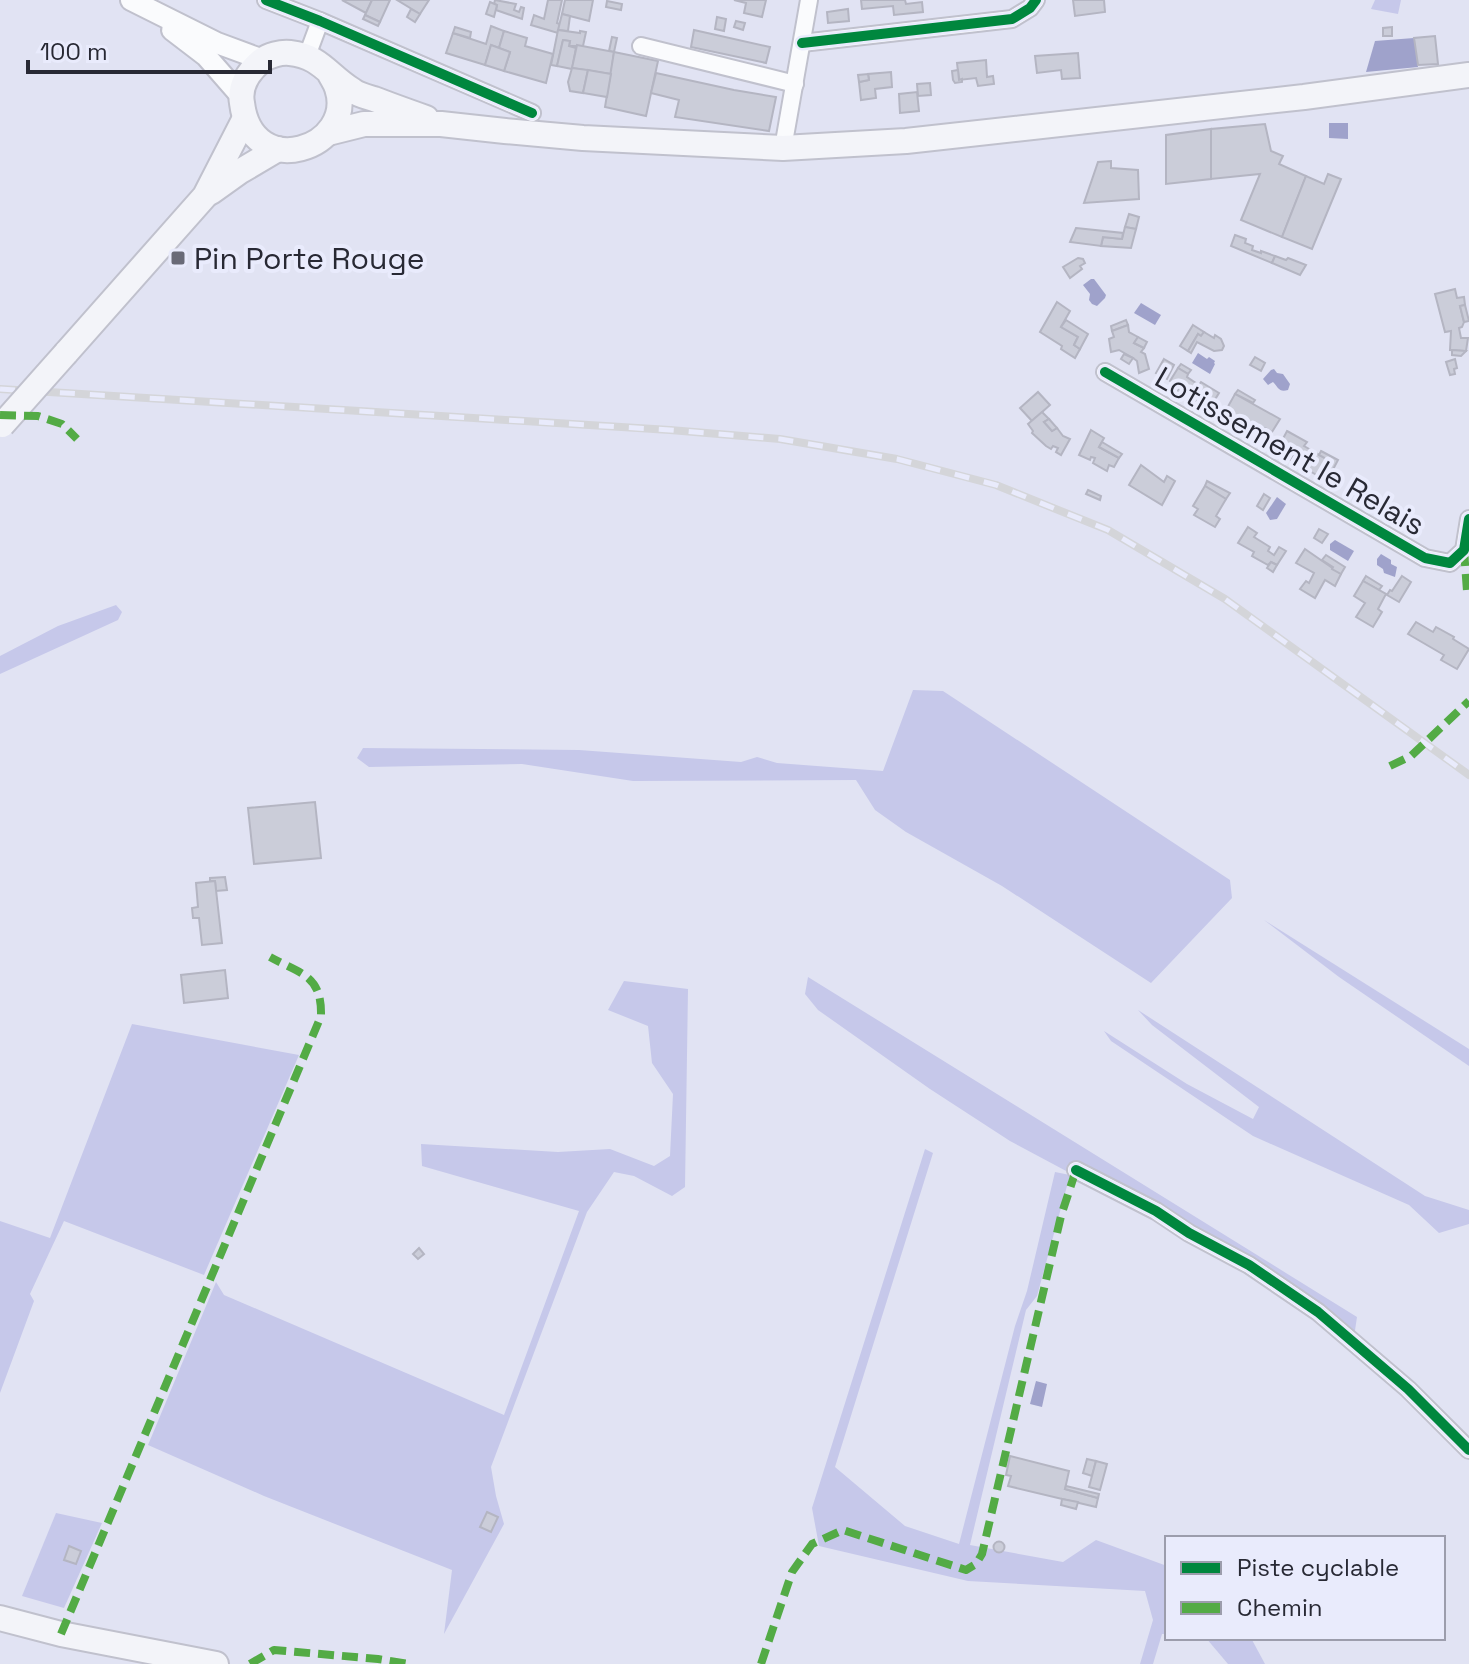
<svg xmlns="http://www.w3.org/2000/svg" width="1469" height="1664" font-family="'Space Grotesk',sans-serif">
<style>
.green{fill:#c6c8ea}
.water{fill:#9fa2cb}
.building{fill:#cbcdd9;stroke:#b4b5c2;stroke-width:2}
.lines{fill:none;stroke-linecap:round;stroke-linejoin:round}
.minor-casing{stroke:#c0c1cd;stroke-width:20}
.tertiary-casing{stroke:#c0c1cd;stroke-width:24}
.secondary-casing{stroke:#c0c1cd;stroke-width:28}
.minor{stroke:#fafbfd;stroke-width:16}
.tertiary{stroke:#fafbfd;stroke-width:20}
.secondary{stroke:#f3f4f9;stroke-width:24}
.rail-casing{stroke:#d4d5d9;stroke-width:8}
.rail{stroke:#e9ebfc;stroke-width:5;stroke-dasharray:15;stroke-linecap:butt}
.secondary-bridge-casing{stroke:#c0c1cd;stroke-width:28;stroke-linecap:butt}
.secondary-bridge{stroke:#f3f4f9;stroke-width:24}
.quiet{stroke:#53ab45;stroke-width:8;stroke-dasharray:16 8;stroke-linecap:butt}
.cycleway-casing{stroke:#e9ebfc;stroke-width:15}
.cycleway{stroke:#00873e;stroke-width:10}
.poi-dot{fill:#696a77;stroke:#e9ebfc;stroke-width:3}
.labels{text-anchor:middle;dominant-baseline:central;stroke-width:8;stroke-linejoin:round;paint-order:stroke}
.poi-label{font-size:30px;fill:#282934;stroke:#e9ebfc;text-anchor:start}
.street-label{font-size:30px;fill:#282934;stroke:#e9ebfc}
</style>
<rect width="100%" height="100%" fill="#e1e3f3"/>
<g class="green">
<polygon points="1375,0 1401,0 1398,14 1371,9"/>
<polygon points="116,605 122,612 118,620 0,674 0,656 58,626"/>
<polygon points="913,690 943,691 1230,880 1232,898 1151,983 1002,886 906,832 875,810 856,780 633,781 522,764 369,767 357,758 363,748 579,750 741,762 757,757 777,763 883,771"/>
<polygon points="1264,920 1469,1049 1469,1066 1339,977"/>
<polygon points="808,977 1357,1317 1354,1337 1280,1279 1165,1208 1083,1166 1068,1172 1010,1141 930,1089 818,1010 805,994"/>
<polygon points="624,981 688,989 685,1187 672,1196 634,1176 614,1172 587,1212 491,1467 496,1496 504,1524 444,1634 452,1570 264,1496 148,1445 216,1282 224,1295 504,1415 579,1211 422,1166 421,1144 558,1152 610,1149 654,1166 670,1156 673,1094 652,1063 648,1026 608,1010"/>
<polygon points="1138,1010 1425,1196 1469,1210 1469,1224 1439,1233 1409,1205 1253,1136 1111,1041 1104,1031 1187,1084 1253,1119 1259,1107 1152,1025"/>
<polygon points="132,1024 299,1055 204,1275 64,1221 30,1294 34,1301 0,1393 0,1221 50,1238"/>
<polygon points="925,1149 933,1153 835,1467 905,1526 959,1544 1015,1326 1027,1291 1055,1172 1070,1175 1037,1296 1026,1310 970,1545 1063,1562 1096,1540 1167,1566 1167,1634 1162,1634 1153,1664 1140,1664 1153,1620 1145,1591 968,1581 819,1546 812,1508"/>
<polygon points="56,1513 102,1523 64,1608 22,1596"/>
<polygon points="1206,1638 1251,1638 1265,1664 1228,1664"/>
</g>
<g class="water">
<polygon points="1414,38 1418,67 1366,72 1375,41"/>
<polygon points="1329,123 1348,123 1348,139 1329,138"/>
<polygon points="1091,279 1094,279 1106,295 1105,298 1097,306 1092,304 1089,300 1090,294 1083,285"/>
<polygon points="1141,303 1161,315 1155,325 1134,313"/>
<polygon points="1198,353 1207,359 1209,357 1215,361 1214,363 1215,364 1210,374 1192,363"/>
<path d="M 1274,369 L 1277,373 L 1283,374 L 1290,384 L 1288,390 C 1279,393 1278,387 1273,382 L 1268,385 L 1263,379 L 1271,370 Z"/>
<polygon points="1277,497 1286,504 1277,519 1270,520 1266,513"/>
<polygon points="1335,540 1354,551 1348,561 1330,550 1330,544"/>
<polygon points="1381,554 1391,560 1391,564 1397,567 1395,577 1384,573 1383,569 1377,565 1377,559"/>
<polygon points="1036,1381 1047,1384 1042,1407 1030,1404"/>
</g>
<g class="building">
<polygon points="342,0 372,0 366,13"/>
<polygon points="372,0 390,0 380,22 365,15"/>
<polygon points="397,0 429,0 420,14"/>
<polygon points="495,0 516,4 514,10 519,12 521,7 524,8 522,19 496,10 497,5 494,4"/>
<polygon points="548,0 562,0 557,23 560,24 558,33 531,25 534,15 544,19"/>
<polygon points="565,0 593,0 589,21 562,14"/>
<polygon points="734,0 766,0 762,17 744,13 746,3"/>
<polygon points="861,0 905,0 906,4 922,2 923,12 894,15 893,6 862,9"/>
<polygon points="1073,0 1104,0 1105,12 1075,16"/>
<polygon points="607,1 622,4 621,10 606,7"/>
<polygon points="490,2 497,5 494,17 486,14"/>
<polygon points="411,9 420,14 415,22 407,17"/>
<polygon points="848,9 849,21 828,23 827,12"/>
<polygon points="562,14 570,16 568,31 558,30"/>
<polygon points="365,15 380,22 378,26 363,19"/>
<polygon points="717,17 726,19 724,31 715,29"/>
<polygon points="736,21 745,23 743,30 734,27"/>
<polygon points="491,26 504,31 499,48 491,45 485,65 446,53 453,33 486,44"/>
<polygon points="455,27 471,32 470,38 453,33"/>
<polygon points="1392,27 1392,36 1383,36 1383,28"/>
<polygon points="558,30 580,33 580,31 586,32 583,46 569,46 570,41 563,40 557,66 551,65"/>
<polygon points="694,30 770,47 766,63 691,47"/>
<polygon points="504,31 527,38 525,46 553,54 546,83 504,71 510,52 499,48"/>
<polygon points="1435,36 1438,64 1418,65 1414,38"/>
<polygon points="612,37 617,38 614,52 609,51"/>
<polygon points="563,40 570,41 569,46 576,48 572,69 557,66"/>
<polygon points="491,45 510,52 504,71 485,65"/>
<polygon points="577,45 614,52 611,74 572,68"/>
<polygon points="614,52 658,61 646,116 605,107"/>
<polygon points="1078,53 1080,78 1062,79 1061,70 1037,73 1035,56"/>
<polygon points="986,60 987,77 993,76 994,84 978,86 976,78 959,80 957,63"/>
<polygon points="572,68 588,70 583,93 570,91 568,82"/>
<polygon points="588,70 611,74 607,97 583,93"/>
<polygon points="958,70 959,80 962,79 962,82 955,83 953,80 952,71"/>
<polygon points="891,72 892,87 875,89 876,98 861,100 859,82 869,80 868,74"/>
<polygon points="656,73 734,90 776,97 769,131 675,117 679,100 651,93"/>
<polygon points="868,74 869,80 859,82 858,75"/>
<polygon points="930,83 931,95 918,96 917,84"/>
<polygon points="917,92 919,111 900,113 899,94"/>
<polygon points="1265,124 1271,151 1283,156 1279,164 1306,176 1282,237 1241,220 1260,174 1211,179 1211,129"/>
<polygon points="1211,129 1211,179 1166,184 1166,135"/>
<polygon points="1111,161 1111,168 1138,170 1139,199 1084,203 1098,162"/>
<polygon points="1328,174 1341,179 1312,249 1282,237 1306,176 1324,184"/>
<polygon points="1129,214 1139,217 1136,229 1125,227"/>
<polygon points="1125,227 1136,229 1131,248 1101,246 1103,237 1122,239"/>
<polygon points="1076,228 1123,233 1122,239 1103,237 1101,246 1070,242"/>
<polygon points="1235,235 1246,239 1245,243 1253,246 1252,250 1261,253 1261,251 1275,256 1272,263 1231,246"/>
<polygon points="1275,256 1286,260 1288,258 1306,265 1300,275 1272,263"/>
<polygon points="1078,258 1083,259 1085,263 1080,266 1082,269 1070,278 1063,267"/>
<polygon points="1455,289 1457,298 1464,297 1465,305 1460,306 1464,322 1462,327 1459,328 1461,338 1468,338 1466,351 1450,350 1451,331 1445,332 1435,294"/>
<polygon points="1057,302 1070,311 1061,327 1078,337 1074,345 1080,349 1075,358 1061,349 1062,346 1040,332"/>
<polygon points="1465,305 1469,321 1464,322 1460,306"/>
<polygon points="1066,320 1088,334 1080,349 1074,345 1078,337 1061,327"/>
<polygon points="1126,320 1128,325 1112,331 1111,326"/>
<polygon points="1128,325 1129,332 1138,337 1134,343 1144,348 1141,352 1145,354 1149,369 1139,373 1137,361 1133,358 1119,350 1111,352 1109,339 1114,337 1112,331"/>
<polygon points="1193,325 1204,332 1201,336 1198,334 1188,351 1180,346"/>
<polygon points="1204,332 1214,338 1215,335 1221,339 1224,346 1222,350 1214,351 1197,342 1191,353 1188,351 1198,334 1201,336"/>
<polygon points="1138,337 1147,342 1144,348 1134,343"/>
<polygon points="1452,350 1466,351 1461,356 1452,355"/>
<polygon points="1124,354 1133,358 1129,364 1121,359"/>
<polygon points="1255,357 1265,363 1261,371 1250,365"/>
<polygon points="1164,359 1174,365 1167,379 1156,373"/>
<polygon points="1455,359 1457,368 1454,369 1455,374 1450,375 1446,362"/>
<polygon points="1181,364 1191,370 1188,374 1178,368"/>
<polygon points="1178,368 1188,374 1187,377 1199,385 1201,382 1219,393 1209,409 1190,397 1188,401 1176,393 1179,387 1170,381"/>
<polygon points="1238,390 1255,400 1253,403 1235,394"/>
<polygon points="1038,392 1050,405 1032,421 1020,408"/>
<polygon points="1235,394 1280,419 1272,432 1265,428 1263,430 1252,424 1249,429 1243,425 1239,430 1229,423 1233,414 1226,410"/>
<polygon points="1042,412 1049,419 1044,422 1052,431 1057,428 1063,436 1070,439 1061,455 1056,452 1058,448 1053,446 1051,449 1046,446 1032,433 1033,431 1028,424"/>
<polygon points="1049,419 1057,428 1052,431 1044,422"/>
<polygon points="1091,430 1104,438 1099,447 1119,458 1114,467 1109,465 1107,471 1093,463 1095,458 1091,457 1090,460 1079,455"/>
<polygon points="1287,431 1307,442 1304,446 1332,462 1322,478 1290,460 1293,456 1278,448"/>
<polygon points="1102,442 1122,454 1119,458 1099,447"/>
<polygon points="1321,451 1338,460 1327,481 1322,478 1332,462 1319,455"/>
<polygon points="1141,465 1164,482 1167,476 1175,481 1162,505 1129,485"/>
<polygon points="1207,481 1230,493 1226,499 1205,486"/>
<polygon points="1205,486 1226,499 1216,516 1220,519 1215,527 1194,515 1198,509 1193,506"/>
<polygon points="1088,490 1101,496 1100,500 1086,494"/>
<polygon points="1264,494 1270,498 1263,510 1257,506"/>
<polygon points="1248,527 1257,533 1254,537 1270,547 1268,551 1274,555 1279,547 1286,551 1277,565 1271,562 1268,565 1252,556 1254,552 1238,543"/>
<polygon points="1319,529 1328,534 1322,543 1314,538"/>
<polygon points="1305,549 1341,574 1335,586 1325,580 1315,598 1300,589 1306,581 1309,583 1314,573 1296,563"/>
<polygon points="1326,555 1345,567 1341,574 1332,569 1333,567 1322,560"/>
<polygon points="1271,562 1277,565 1273,572 1267,568"/>
<polygon points="1366,576 1382,586 1379,590 1363,581"/>
<polygon points="1402,576 1411,582 1399,602 1387,595 1390,590 1392,591"/>
<polygon points="1363,581 1386,594 1378,609 1382,612 1373,627 1356,617 1365,603 1354,596"/>
<polygon points="1416,622 1433,632 1436,627 1454,637 1453,639 1469,649 1457,669 1441,660 1444,655 1408,634"/>
<polygon points="315,802 321,858 254,864 248,808"/>
<polygon points="225,877 227,890 216,891 215,881 210,881 210,878"/>
<polygon points="215,881 222,943 202,945 199,918 193,918 192,908 198,907 196,883"/>
<polygon points="225,970 228,998 184,1003 181,975"/>
<polygon points="419,1248 424,1254 418,1259 413,1254"/>
<polygon points="1010,1456 1069,1471 1065,1489 1098,1498 1096,1507 1008,1486 1011,1476 1006,1475"/>
<polygon points="1087,1459 1096,1461 1092,1476 1083,1473"/>
<polygon points="1096,1461 1107,1464 1100,1490 1089,1487"/>
<polygon points="1066,1486 1099,1494 1098,1498 1065,1489"/>
<polygon points="1062,1499 1078,1502 1076,1509 1061,1505"/>
<polygon points="487,1512 498,1517 491,1532 480,1527"/>
<circle cx="999" cy="1547" r="5.5"/>
<polygon points="69,1546 81,1551 76,1564 64,1560"/>
</g>
<g class="lines">
<defs>
<g id="minor">
<polyline points="266,0 320,21 532,113"/>
<polyline points="802,43 1012,19 1030,8 1036,0"/>
<polyline points="641,46 795,84"/>
<polyline points="307,56 320,21"/>
<polyline points="783,148 809,0"/>
<polyline points="1105,372 1425,558 1450,563 1464,550 1469,519"/>
<polyline points="1076,1170 1156,1211 1189,1233 1249,1265 1318,1312 1408,1389 1469,1450"/>
</g>
<g id="tertiary">
<polyline points="131,0 217,43 263,60"/>
<polyline points="172,30 206,56 240,95"/>
</g>
<g id="secondary">
<path d="M 329,72 C 331,77 335,82 337,88 C 357,148 252,184 242,103 C 239,87 248,72 261,61 C 269,55 281,52 290,53 C 320,56 328,75 352,90 C 358,95 367,97 374,99 C 392,106 409,112 426,118"/>
<polyline points="328,133 364,124 441,124 505,131 583,138 783,148 906,141 1304,97 1469,75"/>
<polyline points="211,192 239,172 278,149"/>
<polyline points="66,353 205,196 244,120"/>
<polyline points="0,1618 61,1634 216,1664"/>
</g>
</defs>
<use href="#minor" class="minor-casing"/>
<use href="#tertiary" class="tertiary-casing"/>
<use href="#secondary" class="secondary-casing"/>
<use href="#minor" class="minor"/>
<use href="#tertiary" class="tertiary"/>
<use href="#secondary" class="secondary"/>
<defs>
<polyline id="rail" points="0,389 670,430 780,439 897,459 996,485 1108,530 1225,599 1469,775"/>
</defs>
<use href="#rail" class="rail-casing"/>
<use href="#rail" class="rail"/>
<defs>
<polyline id="secondary-bridge" points="2,425 66,353"/>
</defs>
<use href="#secondary-bridge" class="secondary-bridge-casing"/>
<use href="#secondary-bridge" class="secondary-bridge"/>
<g class="quiet">
<polyline points="0,415 38,416 62,424 77,439"/>
<polyline points="1464,550 1467,591 1469,595"/>
<polyline points="1390,766 1411,756 1469,701"/>
<path d="M 61,1634 L 321,1016 C 322,975 301,974 270,957"/>
<polyline points="250,1664 274,1650 378,1659 409,1664"/>
<polyline points="761,1664 792,1572 812,1544 843,1530 966,1570 976,1564 982,1554 1061,1216 1076,1170"/>
</g>
<defs>
<g id="cycleway">
<polyline points="266,0 320,21 532,113"/>
<polyline points="802,43 1012,19 1030,8 1036,0"/>
<polyline points="1105,372 1425,558 1450,563 1464,550 1469,519"/>
<polyline points="1076,1170 1156,1211 1189,1233 1249,1265 1318,1312 1408,1389 1469,1450"/>
</g>
</defs>
<use href="#cycleway" class="cycleway-casing"/>
<use href="#cycleway" class="cycleway"/>
</g>
<rect class="poi-dot" x="170" y="250" width="16" height="16" rx="4"/>
<g class="labels">
<g class="poi-label">
<text x="194" y="258">Pin Porte Rouge</text>
</g>
<g class="street-label">
<text transform="translate(1290 451) rotate(30)">Lotissement le Relais</text>
</g>
</g>
<rect x="1165" y="1536" width="280" height="104" fill="#e9ebfc" stroke="#9c9dac" stroke-width="2"/>
<rect x="1181" y="1562" width="40" height="12" fill="#00873e" stroke="#9c9dac" stroke-width="2"/>
<text x="1237" y="1576" font-size="24" fill="#282934">Piste cyclable</text>
<rect x="1181" y="1602" width="40" height="12" fill="#53ab45" stroke="#9c9dac" stroke-width="2"/>
<text x="1237" y="1616" font-size="24" fill="#282934">Chemin</text>
<path d="M28 60v12h242v-12" fill="none" stroke="#282934" stroke-width="4"/>
<text x="40" y="60" font-size="24" fill="#282934" stroke="#e9ebfc" stroke-width="6" paint-order="stroke">100 m</text>
</svg>
